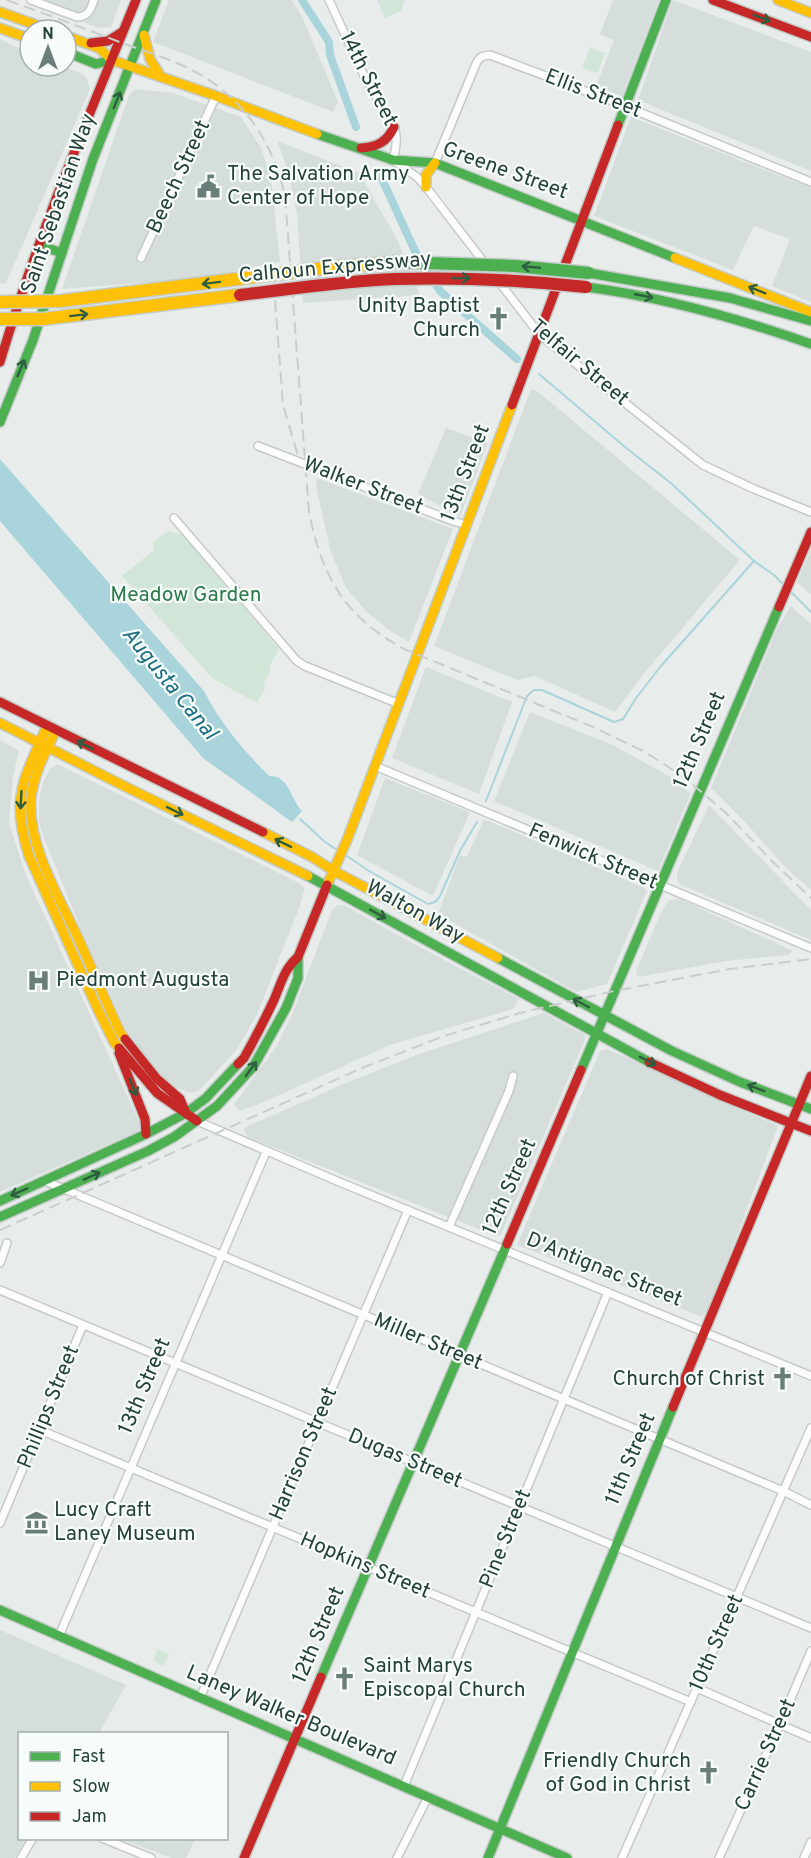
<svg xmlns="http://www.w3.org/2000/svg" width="811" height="1858" font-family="Overpass,sans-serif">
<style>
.built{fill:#d6dedb}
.green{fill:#d1e6d8}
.water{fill:#a9d4db}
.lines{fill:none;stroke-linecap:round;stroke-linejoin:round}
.stream{stroke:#a9d4db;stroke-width:2}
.canal{stroke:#a9d4db;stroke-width:8}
.street-casing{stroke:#c5cac8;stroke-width:10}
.fast-casing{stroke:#c3cbc8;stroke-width:12}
.slow-casing{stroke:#c3cbc8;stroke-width:12}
.jam-casing{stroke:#c3cbc8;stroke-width:12}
.street{stroke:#fcfcfc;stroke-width:7}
.fast{stroke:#4caf50;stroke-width:9}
.slow{stroke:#ffc107;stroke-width:9}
.jam{stroke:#c62828;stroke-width:9}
.rail{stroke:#c9cdcc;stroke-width:2;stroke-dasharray:12 6;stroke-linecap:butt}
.fast-bridge-casing{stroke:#c3ccc9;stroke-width:15;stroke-linecap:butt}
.slow-bridge-casing{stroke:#c3ccc9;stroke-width:15;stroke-linecap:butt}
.jam-bridge-casing{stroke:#c3ccc9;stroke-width:15;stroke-linecap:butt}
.fast-bridge{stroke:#4caf50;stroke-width:12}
.slow-bridge{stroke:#ffc107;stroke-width:12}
.jam-bridge{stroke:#c62828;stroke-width:12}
.oneway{stroke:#2e5d40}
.labels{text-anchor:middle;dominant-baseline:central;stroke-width:4.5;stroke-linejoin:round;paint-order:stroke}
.street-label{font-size:21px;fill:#24423a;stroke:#f7fbf9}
.poi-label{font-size:21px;fill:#24423a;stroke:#f7fbf9;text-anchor:start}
.park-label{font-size:21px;fill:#2d7a4b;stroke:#f7fbf9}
.water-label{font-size:22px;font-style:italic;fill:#1c6f80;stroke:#f7fbf9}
</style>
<rect width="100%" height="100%" fill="#e8edeb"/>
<g class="built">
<polygon points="27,0 121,0 111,27 99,28"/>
<polygon points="169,0 292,0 303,19 338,102 333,112 153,42"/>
<polygon points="613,0 659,0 622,96 596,86 614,40 600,34"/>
<polygon points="673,0 811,52 811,171 638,100"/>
<polygon points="0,39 30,54 30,66 61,66 79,72 86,77 90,89 6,283 0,284"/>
<polygon points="136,89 173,93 241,117 262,150 271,180 280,262 193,279 62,289 129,95"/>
<polygon points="631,117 811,188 811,302 772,286 790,239 754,226 733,270 594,216"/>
<polygon points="277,141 359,173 397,239 420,295 303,303 297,213 288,171"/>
<polygon points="531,389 538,392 740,560 646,671 615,712 535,676 517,680 434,646"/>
<polygon points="446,428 488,443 460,517 418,494"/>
<polygon points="317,478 453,529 409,642 389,630 368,613 346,588 331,552 316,487"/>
<polygon points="811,550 811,595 797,582"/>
<polygon points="791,606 811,624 811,890 786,868 744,821 711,788 777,629"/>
<polygon points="426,667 512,702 479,794 392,758"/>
<polygon points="530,712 613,745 667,775 691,793 658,871 494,801"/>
<polygon points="0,740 19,751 13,776 9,823 26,875 141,1126 138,1131 0,1192"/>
<polygon points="57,764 299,883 305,888 299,908 257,1015 236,1050 200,1090 191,1093 176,1088 164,1078 138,1048 123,1023 83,934 45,841 39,823 39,800 43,782 50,769"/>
<polygon points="385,778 470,812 433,896 357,855"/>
<polygon points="709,805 811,910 811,940 681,885 677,879 677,873"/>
<polygon points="484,819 643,887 647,891 607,984 576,992 438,914 460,855 467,857"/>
<polygon points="680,899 793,951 788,955 726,961 638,977 636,971 662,910 669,900"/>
<polygon points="338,905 344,905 412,943 519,999 513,1009 390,1045 264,1102 239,1111 234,1104 276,1047 291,1017 332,910"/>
<polygon points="544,1013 585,1035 585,1040 501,1235 496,1236 248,1137 244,1130 246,1127 341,1085 416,1055"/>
<polygon points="607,1049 778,1126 709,1310 702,1317 517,1245 600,1051"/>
<polygon points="0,1630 126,1685 99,1733 20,1734 20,1838 26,1839 15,1858 0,1858"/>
<polygon points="121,1839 195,1839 186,1858 172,1858"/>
</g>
<g class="green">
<polygon points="377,0 405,0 401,11 385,18"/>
<polygon points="590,47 605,53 598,73 582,68"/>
<polygon points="169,531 183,535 279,649 270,665 270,672 264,682 265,689 257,703 212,678 122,576 154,550 153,542"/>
<polygon points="158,1649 169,1654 164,1666 153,1661"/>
</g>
<path class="water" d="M 0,459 L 204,691 C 220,723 244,751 269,776 C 289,775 290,798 302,811 L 292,822 L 203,758 L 0,521 Z"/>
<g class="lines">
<g class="stream">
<polyline points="539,374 625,447 672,484 754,561 774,575 786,587"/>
<polyline points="790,591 811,612"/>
<polyline points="486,801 527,696 534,690 542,690 614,722 623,719 636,698 661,666 754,561"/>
<polyline points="300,819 325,842 339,851"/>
<polyline points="344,854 369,871 428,904 435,902 440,896 460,851 477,822"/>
</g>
<g class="canal">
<polyline points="302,0 329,42 330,55 356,127"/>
<polyline points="381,177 415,251 440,291 517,359"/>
</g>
<defs>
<g id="street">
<path d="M 31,0 L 77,17 C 88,17 91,9 94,0"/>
<path d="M 329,0 L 366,80 L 394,127 C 398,138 396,148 393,160 L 417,177 L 426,187 L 540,335 L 703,465 L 754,489 L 811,512"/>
<path d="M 435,163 L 476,64 C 479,57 482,56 490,55 L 612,101 L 811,182"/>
<polyline points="141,258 216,96"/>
<polyline points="258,446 453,521 467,525"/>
<polyline points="174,518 297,661 305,666 399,704"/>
<polyline points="375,766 811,948"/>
<polyline points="197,1121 337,1181 811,1376"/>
<polyline points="45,1181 783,1491 811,1505"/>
<polyline points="449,1227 509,1091 513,1076"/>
<polyline points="0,1263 7,1243"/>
<polyline points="0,1290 811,1628"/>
<polyline points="40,1430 691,1702"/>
<polyline points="0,1523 83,1325"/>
<polyline points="59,1636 266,1152"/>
<polyline points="697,1688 811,1738"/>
<polyline points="200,1698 408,1210"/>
<polyline points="404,1786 608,1292"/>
<polyline points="102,1838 151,1858"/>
<polyline points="21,1858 33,1838"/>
<polyline points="397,1858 428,1797"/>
<polyline points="622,1858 811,1428"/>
<polyline points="719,1858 780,1724 811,1651"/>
<polyline points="804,1858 811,1842"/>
</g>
<g id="fast">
<polyline points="66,52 96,64 112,60"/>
<polyline points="618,125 666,0"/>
<polyline points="317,134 393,160 435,163 675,258"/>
<polyline points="39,245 62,253"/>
<polyline points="589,273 730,298 811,321"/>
<path d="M 586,287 C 664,297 737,318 811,344"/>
<polyline points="0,422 33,340 93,159 156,0"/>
<polyline points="308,876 649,1062"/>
<polyline points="498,958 672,1051 740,1082 811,1109"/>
<polyline points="581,1070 779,607"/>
<polyline points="0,1201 146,1134 186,1113 206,1098 238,1064"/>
<polyline points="0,1217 148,1151 174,1137 217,1106 253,1067 286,1008 298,978 298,957"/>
<polyline points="0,1610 567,1858"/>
<polyline points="321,1677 507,1244"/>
<polyline points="488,1858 673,1407"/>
</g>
<g id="slow">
<polyline points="778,0 811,13"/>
<polyline points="0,12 50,30"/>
<polyline points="0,28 30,39"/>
<polyline points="144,35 150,59 161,77"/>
<polyline points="66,36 99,48 112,60 216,96 317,134"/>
<polyline points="426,187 426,175 435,163"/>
<polyline points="675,258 811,312"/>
<polyline points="0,723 122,785 308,876"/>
<path d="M 47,726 C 24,780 10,796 29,856 L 99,1012 L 114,1042 L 119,1048"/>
<path d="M 56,730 C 46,751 33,775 31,799 C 27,845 60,899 79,940 C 93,971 106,1002 120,1032 L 125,1039"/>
<polyline points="263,832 312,857 334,871 498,958"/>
<polyline points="327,885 347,840 512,405"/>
</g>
<g id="jam">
<polyline points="713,0 811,37"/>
<polyline points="91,43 108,41 122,32"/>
<path d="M 361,148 C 377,147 387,142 394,127"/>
<path d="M 0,362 C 37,238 87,120 136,0"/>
<polyline points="512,405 618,125"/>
<polyline points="779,607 811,532"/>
<polyline points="0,702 263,832"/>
<polyline points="125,1039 157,1079 180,1099 186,1113"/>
<polyline points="119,1048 157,1093 197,1121"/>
<polyline points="119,1053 145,1119 146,1134"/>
<polyline points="649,1062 720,1095 811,1131"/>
<path d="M 238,1064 L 244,1058 C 254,1040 264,1021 273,1002 C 281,985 283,970 298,957 L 327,885"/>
<polyline points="507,1244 581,1070"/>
<polyline points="673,1407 811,1076"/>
<polyline points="244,1858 321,1677"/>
</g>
</defs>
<use href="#street" class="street-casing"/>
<use href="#fast" class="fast-casing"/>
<use href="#slow" class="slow-casing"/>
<use href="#jam" class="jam-casing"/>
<use href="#street" class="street"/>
<use href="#fast" class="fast"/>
<use href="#slow" class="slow"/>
<use href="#jam" class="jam"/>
<g class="rail">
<path d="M 7,0 C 45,14 84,28 122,43 C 150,53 181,62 206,78 C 249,106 274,147 285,196 L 309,512 C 322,577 344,616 404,649 L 593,727 L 643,751 L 664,764 L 685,778 L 726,813 L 772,861 L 811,898"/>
<polyline points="275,300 283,405 299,459"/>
<polyline points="0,1230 362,1068 444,1036 520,1013 614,991 730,969 811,959"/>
</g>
<defs>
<polyline id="fast-bridge" points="375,264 397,262 515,266 589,273"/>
<g id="slow-bridge">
<polyline points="0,302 61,301 325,268 375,264"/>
<polyline points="0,319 43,319 240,295"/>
</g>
<path id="jam-bridge" d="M 240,295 C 291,289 343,281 395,279 C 459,277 522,280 586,287"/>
</defs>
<use href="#fast-bridge" class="fast-bridge-casing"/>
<use href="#slow-bridge" class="slow-bridge-casing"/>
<use href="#jam-bridge" class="jam-bridge-casing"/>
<use href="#fast-bridge" class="fast-bridge"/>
<use href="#slow-bridge" class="slow-bridge"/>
<use href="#jam-bridge" class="jam-bridge"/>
</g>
<defs><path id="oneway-shaft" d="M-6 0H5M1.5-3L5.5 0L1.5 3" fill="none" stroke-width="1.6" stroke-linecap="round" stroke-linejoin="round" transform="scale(1.5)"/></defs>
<g class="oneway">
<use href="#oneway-shaft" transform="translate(762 18) rotate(21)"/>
<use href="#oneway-shaft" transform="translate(117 100) rotate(-68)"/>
<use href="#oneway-shaft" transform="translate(531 267) rotate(-175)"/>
<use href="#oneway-shaft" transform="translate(461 278) rotate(-1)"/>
<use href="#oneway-shaft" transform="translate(211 283) rotate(173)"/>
<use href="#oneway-shaft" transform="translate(757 290) rotate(-158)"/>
<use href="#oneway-shaft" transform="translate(644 296) rotate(11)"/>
<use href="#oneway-shaft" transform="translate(79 315) rotate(-7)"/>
<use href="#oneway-shaft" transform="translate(21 368) rotate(-67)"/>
<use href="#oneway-shaft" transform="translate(85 745) rotate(-153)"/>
<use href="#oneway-shaft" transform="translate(21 800) rotate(93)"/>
<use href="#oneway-shaft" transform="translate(175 811) rotate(26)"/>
<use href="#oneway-shaft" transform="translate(283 843) rotate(-154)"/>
<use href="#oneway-shaft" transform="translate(378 914) rotate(29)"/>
<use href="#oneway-shaft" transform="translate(581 1003) rotate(-152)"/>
<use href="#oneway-shaft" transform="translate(648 1061) rotate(27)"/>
<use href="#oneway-shaft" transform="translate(251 1069) rotate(-54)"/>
<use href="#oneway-shaft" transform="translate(133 1087) rotate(68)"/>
<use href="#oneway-shaft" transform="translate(756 1088) rotate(-159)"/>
<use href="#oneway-shaft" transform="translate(92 1176) rotate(-24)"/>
<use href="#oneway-shaft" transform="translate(19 1192) rotate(156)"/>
</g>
<defs>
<symbol id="civic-bare" viewBox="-9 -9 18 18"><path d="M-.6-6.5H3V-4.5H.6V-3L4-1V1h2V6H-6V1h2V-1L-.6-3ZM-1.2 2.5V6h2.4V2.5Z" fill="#697e78" stroke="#f7fbf9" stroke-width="2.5" paint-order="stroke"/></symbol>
<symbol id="church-bare" viewBox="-9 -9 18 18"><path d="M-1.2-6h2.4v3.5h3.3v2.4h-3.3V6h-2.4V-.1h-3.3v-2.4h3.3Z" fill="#697e78" stroke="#f7fbf9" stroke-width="2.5" paint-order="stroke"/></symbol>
<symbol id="hospital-bare" viewBox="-9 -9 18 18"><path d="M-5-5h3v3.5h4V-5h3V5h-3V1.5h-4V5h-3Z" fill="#697e78" stroke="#f7fbf9" stroke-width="2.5" paint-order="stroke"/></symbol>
<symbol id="museum-bare" viewBox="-9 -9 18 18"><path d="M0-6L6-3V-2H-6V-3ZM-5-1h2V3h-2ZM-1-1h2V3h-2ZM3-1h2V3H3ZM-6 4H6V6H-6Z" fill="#697e78" stroke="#f7fbf9" stroke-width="2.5" paint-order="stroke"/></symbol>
</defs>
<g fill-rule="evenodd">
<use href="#civic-bare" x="192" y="170" width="33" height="33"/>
<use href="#church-bare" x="482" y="302" width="33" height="33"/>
<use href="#hospital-bare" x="22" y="964" width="33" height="33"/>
<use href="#church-bare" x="766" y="1362" width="33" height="33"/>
<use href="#museum-bare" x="20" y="1506" width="33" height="33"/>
<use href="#church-bare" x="328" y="1662" width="33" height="33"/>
<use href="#church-bare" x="692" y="1756" width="33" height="33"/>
</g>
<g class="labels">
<g class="street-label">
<text transform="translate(368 79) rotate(63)">14th Street</text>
<text transform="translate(593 94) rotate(21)">Ellis Street</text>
<text transform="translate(505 171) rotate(20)">Greene Street</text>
<text transform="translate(179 177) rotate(-65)">Beech Street</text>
<text transform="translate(59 204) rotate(-71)">Saint Sebastian Way</text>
<text transform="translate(335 268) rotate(-5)">Calhoun Expressway</text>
<text transform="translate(579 363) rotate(40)">Telfair Street</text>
<text transform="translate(466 473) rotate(-69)">13th Street</text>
<text transform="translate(363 486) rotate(21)">Walker Street</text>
<text transform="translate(700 740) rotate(-67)">12th Street</text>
<text transform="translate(593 857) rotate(23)">Fenwick Street</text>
<text transform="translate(415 912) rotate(29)">Walton Way</text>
<text transform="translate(510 1187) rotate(-66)">12th Street</text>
<text transform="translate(604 1270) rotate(22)">D'Antignac Street</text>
<text transform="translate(428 1342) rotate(23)">Miller Street</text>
<text transform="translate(145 1386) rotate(-67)">13th Street</text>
<text transform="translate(49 1407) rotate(-68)">Phillips Street</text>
<text transform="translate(304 1454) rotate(-67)">Harrison Street</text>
<text transform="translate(405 1459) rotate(23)">Dugas Street</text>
<text transform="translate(631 1459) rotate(-67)">11th Street</text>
<text transform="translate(506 1539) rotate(-68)">Pine Street</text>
<text transform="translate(365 1566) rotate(23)">Hopkins Street</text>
<text transform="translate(319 1635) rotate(-67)">12th Street</text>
<text transform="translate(717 1643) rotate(-66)">10th Street</text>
<text transform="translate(291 1716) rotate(23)">Laney Walker Boulevard</text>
<text transform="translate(766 1755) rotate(-66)">Carrie Street</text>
</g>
<g class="poi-label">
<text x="227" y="174">The Salvation Army<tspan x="227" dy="24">Center of Hope</tspan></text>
<text x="480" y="306" text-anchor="end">Unity Baptist<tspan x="480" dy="24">Church</tspan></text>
<text x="56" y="980">Piedmont Augusta</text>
<text x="765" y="1379" text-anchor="end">Church of Christ</text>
<text x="54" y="1510">Lucy Craft<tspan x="54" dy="24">Laney Museum</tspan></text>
<text x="363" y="1666">Saint Marys<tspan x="363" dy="24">Episcopal Church</tspan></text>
<text x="691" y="1761" text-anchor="end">Friendly Church<tspan x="691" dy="24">of God in Christ</tspan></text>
</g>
<g class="park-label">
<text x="186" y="595">Meadow Garden</text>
</g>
<g class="water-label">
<text transform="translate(169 684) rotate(51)">Augusta Canal</text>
</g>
</g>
<rect x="18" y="1732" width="210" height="108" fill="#f7fbf9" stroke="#a3b1ad" stroke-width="1.5"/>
<rect x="30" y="1752" width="30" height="9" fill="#4caf50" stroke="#a3b1ad" stroke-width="1.5"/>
<text x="72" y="1762" font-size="18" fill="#24423a">Fast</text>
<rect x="30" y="1782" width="30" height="9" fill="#ffc107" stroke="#a3b1ad" stroke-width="1.5"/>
<text x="72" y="1792" font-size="18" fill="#24423a">Slow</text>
<rect x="30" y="1812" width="30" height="9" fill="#c62828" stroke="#a3b1ad" stroke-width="1.5"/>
<text x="72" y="1822" font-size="18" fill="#24423a">Jam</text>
<g transform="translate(48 48)"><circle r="28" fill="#f7fbf9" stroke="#a3b1ad" stroke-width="1.5"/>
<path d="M0-4.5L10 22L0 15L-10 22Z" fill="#697e78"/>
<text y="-9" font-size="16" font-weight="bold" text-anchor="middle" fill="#24423a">N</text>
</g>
</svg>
